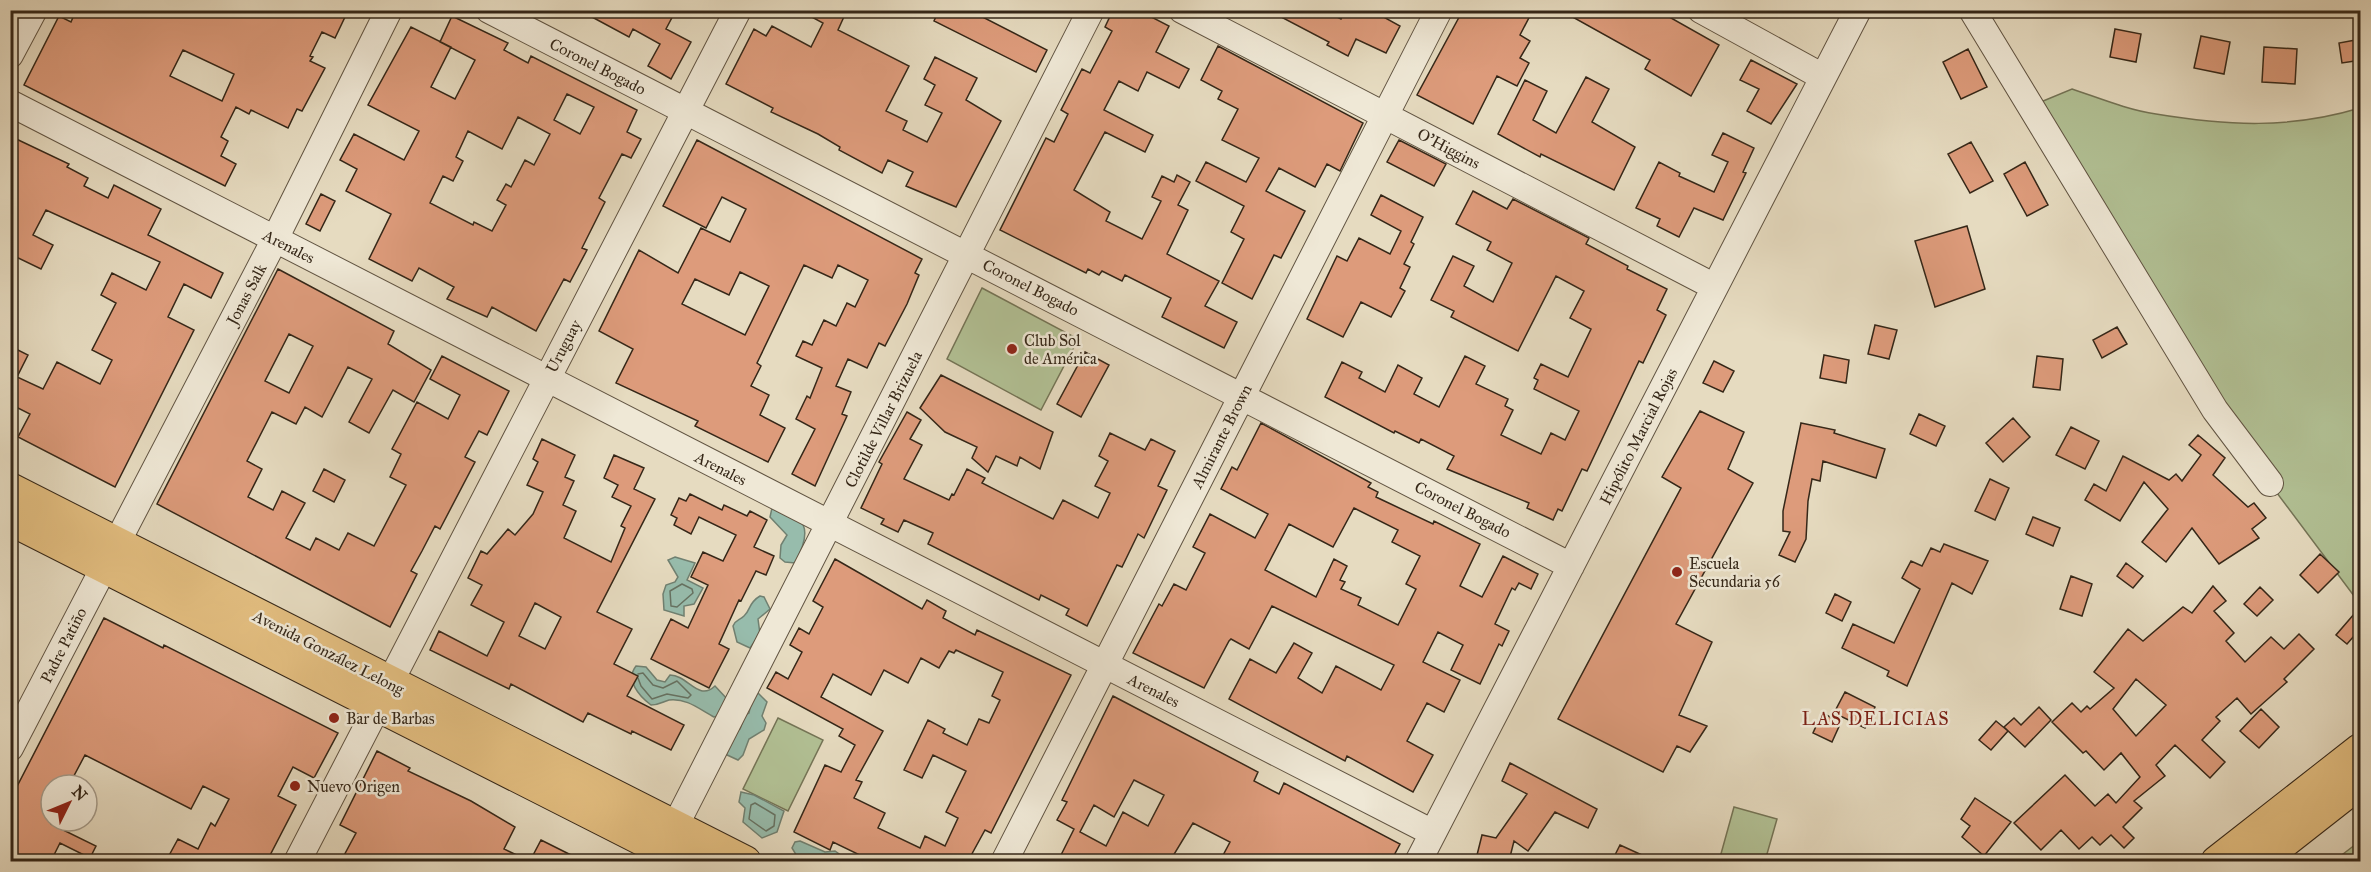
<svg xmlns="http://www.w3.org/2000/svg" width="2371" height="872" viewBox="0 0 2371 872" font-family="'IM FELL Great Primer',serif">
	<rect width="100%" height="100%" fill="#e6dbc0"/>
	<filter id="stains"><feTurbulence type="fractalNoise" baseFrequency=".00333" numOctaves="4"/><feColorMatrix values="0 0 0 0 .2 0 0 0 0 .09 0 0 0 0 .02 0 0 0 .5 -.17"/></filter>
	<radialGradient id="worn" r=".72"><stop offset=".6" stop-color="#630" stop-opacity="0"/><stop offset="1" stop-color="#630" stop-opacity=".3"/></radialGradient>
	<!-- green -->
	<path fill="#b2c195" stroke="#747456" stroke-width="1.5" d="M2072,89C2099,98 2128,110 2156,114C2228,126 2290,129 2360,108V604L2215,410L2031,106Z
		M982,288L1078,339L1041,410L947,359Z
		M778,718L823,740L788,811L743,789Z
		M1734,807L1777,819L1765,861H1719Z
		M2360,840V861H2334L2360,841Z"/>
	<!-- water -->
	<path fill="#97bcac" stroke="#708071" stroke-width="1.5" d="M772,508C780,511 793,513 799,519C811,530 801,552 795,563L785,562L780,558L781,545L787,535L770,517Z
		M675,557L695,563L687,580L703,588L694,604L684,606V616L664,610L663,594L666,585L675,582L678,577L668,560Z
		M760,596L764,597L770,609L758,619L760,634L750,648L737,642L733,626C736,619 739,621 744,616C751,610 748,603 760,596Z
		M636,666L646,667L657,680L665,682L670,675C688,675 698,702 715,686L728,700L722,715L714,717C699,709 687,698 669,700C662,702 659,705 651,705C639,696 625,680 636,666Z
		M754,689L767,702L762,716L766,723L764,730L749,739L743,755L738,760L725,754L731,735L740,729L745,715L749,713Z
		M741,792L754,795L784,811L777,832L762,838L743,822L745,808L739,802Z
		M800,841L825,852L835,851L849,861H813L798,858L792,848L795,842Z"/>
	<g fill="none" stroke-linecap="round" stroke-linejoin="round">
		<!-- shore -->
		<path stroke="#667262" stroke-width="1.5" d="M682,584L692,589L693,593L677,607L671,606L670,591Z
			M638,674L643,673L653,685L663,688L677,681L691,695L688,698L667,694L652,699L641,686L638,678
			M755,803L775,815L774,826L766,831L749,819L751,805Z"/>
	</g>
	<!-- building -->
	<path fill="#dd9b7b" stroke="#352718" stroke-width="1.5" fill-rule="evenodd" d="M76,10H333L345,17L335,38L322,32L310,56L313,57L310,61L325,68L302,111L297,109L288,128L251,110L249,114L236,107L221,137L228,141L221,156L236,164L225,186L24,85L59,16L71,22ZM183,50L234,74L222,101L170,76Z
		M579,10H676L666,29L691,42L671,79L648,66L660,44L633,29L629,37Z
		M799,10H847L838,30L909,66L886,111L907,121L903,130L927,142L942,113L925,105L935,85L924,79L935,57L977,78L966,100L1001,121L956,207L906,186L913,172L888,160L882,173L839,150L840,147L818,134L771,112L773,108L726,84L754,29L766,36L772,26L811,47L823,23Z
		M939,10H969L1047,50L1036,72L934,21Z
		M1113,10H1138L1169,26L1156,52L1189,69L1179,88L1147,72L1138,91L1119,81L1104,110L1153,135L1145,152L1105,132L1074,190L1110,212L1106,221L1142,239L1161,201L1152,197L1162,176L1174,182L1177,175L1190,182L1178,205L1188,210L1167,254L1219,281L1205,306L1237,322L1224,348L1162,317L1171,298L1125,275L1122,281L1102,271L1099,275L1088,269L1086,273L1000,230L1046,138L1054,142L1068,114L1061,110L1082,69L1090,73L1112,31L1105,27Z
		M1268,10H1323L1341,19L1345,10H1371L1400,26L1386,53L1356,39L1348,56L1327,45L1329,42Z
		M1463,10H1533L1520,35L1530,41L1520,58L1529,63L1517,86L1497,76L1473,124L1417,95Z
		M1560,10H1657L1719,45L1691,96L1645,69L1650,60Z
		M452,16L508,43L504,50L528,63L531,56L637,110L627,132L641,139L631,158L622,154L599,198L605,202L582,248L587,250L570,282L564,279L536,331L492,307L487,317L447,299L454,287L419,268L412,281L369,259L391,214L346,191L357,169L340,160L354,134L404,160L419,131L368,105L411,27L451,47L431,87L455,99L475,60L440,42ZM567,94L594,107L580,134L554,120ZM518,117L550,134L534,165L525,160L511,187L506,184L497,200L506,205L492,231L474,222L473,225L430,203L443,176L453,181L463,161L456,157L468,131L502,149Z
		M2115,29L2141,34L2136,62L2110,57Z
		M2201,36L2230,42L2224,74L2194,68Z
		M2361,39V60L2342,63L2339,43Z
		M1218,46L1363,123L1340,171L1327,164L1315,187L1279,168L1266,191L1305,211L1281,258L1274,255L1252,299L1222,283L1244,239L1231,232L1244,206L1196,181L1206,162L1246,182L1259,158L1222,140L1238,109L1218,99L1222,91L1201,80Z
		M2264,47L2297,49L2295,84L2262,82Z
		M1968,49L1987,87L1961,99L1943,62Z
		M1751,60L1797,84L1771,124L1747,111L1759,89L1740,80Z
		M1586,77L1609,89L1592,122L1635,147L1614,190L1541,154L1540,157L1498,134L1525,80L1547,91L1533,120L1556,133Z
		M1723,133L1754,148L1743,172L1746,173L1723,220L1694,208L1679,237L1657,226L1660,219L1636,208L1659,162L1680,173L1679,176L1714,192L1728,162L1712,155Z
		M10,136L69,164L67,167L88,178L84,186L108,198L114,185L161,209L148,235L223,273L211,298L184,284L168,317L194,330L115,487L18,437L30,414L10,404V346L28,355L17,377L43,389L57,362L100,384L112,360L92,350L116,303L101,295L112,273L146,290L160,262L46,210L33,235L53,245L41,269L10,254Z
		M697,140L922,259L915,273L919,275L907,304L885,346L879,343L867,368L848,359L836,386L851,392L842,414L847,416L815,486L792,474L815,429L796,419L807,396L810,398L822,368L796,356L803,341L812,345L824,320L836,326L847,303L855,307L868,280L838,265L832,278L804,265L757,363L761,366L751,386L769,395L760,415L785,428L768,462L695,426L698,421L616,383L633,349L599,331L639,250L678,273L701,228L730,242L746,209L722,197L706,228L663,206ZM740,272L769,286L745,335L682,304L695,279L729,295Z
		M1399,140L1446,164L1434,186L1387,162Z
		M1971,142L1993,181L1970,193L1948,154Z
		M2025,162L2048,205L2027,216L2004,174Z
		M1473,191L1507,209L1513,199L1589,238L1586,244L1628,266L1627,269L1667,289L1657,310L1666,315L1643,363L1639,361L1587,471L1582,469L1562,511L1558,509L1553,520L1527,508L1529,503L1447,469L1454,456L1421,439L1419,443L1395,431L1394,433L1325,397L1342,362L1362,372L1359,378L1385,392L1398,365L1422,378L1414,394L1439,407L1465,356L1485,366L1476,384L1508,399L1505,406L1513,410L1501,435L1541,454L1551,433L1565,440L1579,411L1534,389L1538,380L1534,378L1541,364L1568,377L1591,329L1570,318L1584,291L1556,276L1518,351L1451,317L1454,311L1431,300L1453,256L1474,266L1464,286L1493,302L1512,263L1487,250L1491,242L1456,224Z
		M321,194L335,201L320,231L306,224Z
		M1381,195L1423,217L1411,242L1414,244L1404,264L1410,267L1400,288L1405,291L1391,317L1361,302L1343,337L1307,319L1337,256L1347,261L1359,238L1390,254L1401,231L1371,215Z
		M1967,226L1985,289L1935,307L1915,241Z
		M278,269L394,331L388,344L431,370L414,402L393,390L369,433L349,422L372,379L348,367L322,417L305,407L296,424L272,412L247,461L262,469L248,497L273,510L282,491L305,503L286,538L310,550L316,538L339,550L348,533L374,546L406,485L390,477L401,454L392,449L417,402L448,419L460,395L430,379L442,356L509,391L487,435L479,431L465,457L475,462L440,529L435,526L422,551L411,571L417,574L390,627L157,504ZM289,334L313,346L289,393L265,381Z
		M1875,325L1897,330L1889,359L1868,354Z
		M2117,327L2127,344L2102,358L2093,340Z
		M1085,352L1109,365L1081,417L1057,404Z
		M1824,355L1849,360L1846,383L1820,378Z
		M2037,356L2063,359L2060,390L2033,387Z
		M1714,361L1734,371L1723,392L1703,383Z
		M941,375L1053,432L1040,469L1020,457L1017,466L996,456L988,472L972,458L977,447L945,432L920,408Z
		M1700,411L1744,432L1728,469L1753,483L1676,624L1712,642L1679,715L1707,726L1690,752L1677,746L1663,772L1558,719L1681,488L1662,477Z
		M907,412L921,420L910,439L922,445L904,479L949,500L952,494L954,495L967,469L985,478L982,483L1053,519L1063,500L1098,518L1110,493L1095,486L1108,461L1099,456L1110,433L1145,450L1151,439L1175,451L1158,486L1167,490L1144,538L1138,534L1122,567L1117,565L1087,626L1066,615L1069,609L1041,595L1039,600L928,544L933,533L904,520L898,532L881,524L884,519L861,508L882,464L879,462Z
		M1919,414L1945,426L1936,446L1910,434Z
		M2013,418L2030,437L2003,462L1986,443Z
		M1261,423L1371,483L1368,487L1378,492L1376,497L1433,524L1434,521L1480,544L1460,586L1482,597L1503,556L1538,574L1531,589L1519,583L1515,590L1512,588L1495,624L1509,631L1502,646L1499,644L1480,684L1451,670L1463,645L1438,632L1423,662L1460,680L1444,712L1427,703L1407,741L1433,755L1413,792L1347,756L1345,761L1229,699L1250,659L1276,673L1294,643L1312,653L1298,678L1322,693L1336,666L1381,690L1394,665L1272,606L1249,649L1231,639L1229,641L1204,688L1133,653L1159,604L1162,606L1174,584L1186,590L1205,553L1193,547L1210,514L1255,538L1268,514L1221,489L1232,467L1237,470ZM1354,508L1398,530L1392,542L1420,556L1406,584L1416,589L1398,625L1358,605L1361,598L1341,589L1345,582L1340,580L1347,566L1334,559L1316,597L1265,570L1289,524L1333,547Z
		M1801,423L1835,430L1834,433L1885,449L1876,478L1823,461L1820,481L1812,479L1808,501L1806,539L1795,562L1779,555L1790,532L1783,531V511Z
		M2071,427L2099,441L2085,469L2056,455Z
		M2198,435L2225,458L2213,475L2248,507L2254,503L2266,518L2252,529L2259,538L2219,564L2192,528L2166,562L2142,542L2168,509L2144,482L2120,521L2085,500L2094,484L2106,491L2123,456L2169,480L2176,474L2182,481L2201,455L2189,445Z
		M542,439L575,455L565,477L574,481L563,505L576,511L564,538L611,562L625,528L621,526L631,506L612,497L618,485L604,478L614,455L644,468L634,489L655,499L597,612L632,629L614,664L638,676L627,696L684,725L671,750L632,731L631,734L588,713L583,722L511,684L509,689L430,650L439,631L487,656L504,622L471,605L482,585L468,578L481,551L487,554L508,529L515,535L533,514L543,492L527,485L538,462L533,459ZM535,603L561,617L545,649L519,636Z
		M324,469L345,480L334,502L313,491Z
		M1990,479L2009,488L1995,520L1975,511Z
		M690,494L722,510L724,505L747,516L750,511L767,520L754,547L774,556L766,575L756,571L741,601L739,600L719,644L729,649L709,688L651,659L671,619L688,628L708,585L691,577L703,552L723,561L736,535L699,517L691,534L674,525L677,518L671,515L679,498L686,501Z
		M2033,517L2060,528L2053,546L2026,534Z
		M1944,544L1988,561L1972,594L1952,583L1907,686L1887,676L1889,671L1842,648L1853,624L1894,643L1920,589L1902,578L1911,561L1922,566L1931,548L1940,552Z
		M2320,554L2339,572L2318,593L2300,575Z
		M835,559L922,609L927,600L946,611L943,618L975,635L977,630L1071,675L991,833L985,830L968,861H862L864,857L833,842L830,850L794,832L825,765L841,772L855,745L839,736L843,729L767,688L776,672L788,679L802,652L790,645L799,628L809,634L823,607L813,601ZM956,650L1003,672L992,696L1000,700L989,723L979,719L967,745L943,733L945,729L928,720L904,770L922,778L933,755L966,771L946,812L958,818L945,846L925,836L920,848L878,828L885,813L854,798L862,782L856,780L883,731L821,697L833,674L871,695L884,670L908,683L921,658L939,668L949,651L954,653Z
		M2126,563L2143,576L2133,588L2117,576Z
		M2071,576L2092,584L2082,616L2060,609Z
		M2213,586L2226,601L2214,611L2234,633L2226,641L2245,662L2271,637L2284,649L2299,634L2314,649L2284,679L2287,682L2251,714L2237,698L2216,717L2220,721L2202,740L2225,762L2210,778L2175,745L2156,765L2165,776L2134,801L2142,808L2123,827L2134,838L2124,848L2111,835L2100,845L2092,837L2079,849L2061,830L2041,850L2014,823L2065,775L2095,806L2108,794L2116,803L2140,777L2121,753L2104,770L2086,751L2083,753L2052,722L2072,703L2081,712L2087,706L2090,709L2114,688L2094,672L2128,629L2143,641L2183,607L2192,613ZM2136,679L2166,705L2136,736L2113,709Z
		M2260,587L2273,600L2257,616L2244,604Z
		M1835,594L1851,602L1842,621L1826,613Z
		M2361,606V628L2347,644L2336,635Z
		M104,618L163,648L164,645L338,733L314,778L293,767L278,796L296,805L267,861H166L178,839L198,849L211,823L215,826L229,799L203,786L191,809L85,755L69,785H51V824L96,846L90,858L60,843L51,861H18L10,857V800Z
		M1845,692L1875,707L1865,728L1834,713Z
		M1113,696L1258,772L1254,781L1279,794L1284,783L1400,844L1391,861H1220L1230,842L1193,823L1170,861H1058L1074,829L1057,820L1067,802L1062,800ZM1134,780L1164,795L1148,826L1123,812L1106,846L1080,832L1094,805L1114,817Z
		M2039,707L2051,720L2025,747L2004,727L2014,718L2021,725Z
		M2261,709L2279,727L2259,748L2240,731Z
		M1822,713L1841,722L1832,742L1813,733Z
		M1996,721L2008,731L1991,750L1979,740Z
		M377,751L410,768L408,771L471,801L515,827L504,849L529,861H341L356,833L340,825Z
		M1510,763L1597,809L1588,828L1555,812L1528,851L1514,841L1509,861L1476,859L1482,835L1496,838L1527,794L1502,781Z
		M1975,798L2011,822L1984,856L1962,837L1970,826L1961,819Z
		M541,840L583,861H530Z
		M1620,845L1655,861H1612Z"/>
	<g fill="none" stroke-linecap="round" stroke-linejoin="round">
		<defs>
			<path id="minor" d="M489,10L1571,566
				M1182,10L1715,287
				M1701,10L1823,77
				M1972,10L2215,410L2270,483
				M10,55L34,10
				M10,103L1433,833
				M10,748L275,239L389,10
				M666,844L1091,10
				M297,862L738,10
				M1004,862L1439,10
				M1418,862L1858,10"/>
			<path id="major" d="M10,489L745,862
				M10,519L687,862
				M2217,862L2360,750
				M2258,862L2360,782"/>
		</defs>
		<!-- minor casing -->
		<use href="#minor" stroke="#615442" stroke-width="28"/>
		<!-- major casing -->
		<use href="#major" stroke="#352718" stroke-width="34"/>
		<!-- minor -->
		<use href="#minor" stroke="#efe8d6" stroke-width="26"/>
		<!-- major -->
		<use href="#major" stroke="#e3be80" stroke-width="32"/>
	</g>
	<!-- markers -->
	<g fill="#8f2418" stroke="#efe8d6" stroke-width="2">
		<circle cx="1012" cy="349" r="6"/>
		<circle cx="1677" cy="572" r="6"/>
		<circle cx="334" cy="718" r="6"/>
		<circle cx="295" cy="786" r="6"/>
	</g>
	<g text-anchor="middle" stroke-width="5" stroke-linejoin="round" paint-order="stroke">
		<!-- street labels -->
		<g font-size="16" fill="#352718" stroke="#efe8d6">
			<text transform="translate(598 66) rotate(27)" y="6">Coronel Bogado</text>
			<text transform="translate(1449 148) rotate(28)" y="6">O'Higgins</text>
			<text transform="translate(289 246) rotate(27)" y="6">Arenales</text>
			<text transform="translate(1031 287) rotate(27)" y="6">Coronel Bogado</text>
			<text transform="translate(246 294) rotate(-62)" y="6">Jonas Salk</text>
			<text transform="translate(563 346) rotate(-62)" y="6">Uruguay</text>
			<text transform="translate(883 419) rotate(-63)" y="6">Clotilde Villar Brizuela</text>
			<text transform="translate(1221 436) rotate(-63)" y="6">Almirante Brown</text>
			<text transform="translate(1638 436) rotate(-63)" y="6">Hipólito Marcial Rojas</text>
			<text transform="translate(721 468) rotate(27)" y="6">Arenales</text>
			<text transform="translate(1463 509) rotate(27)" y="6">Coronel Bogado</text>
			<text transform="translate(63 645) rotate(-63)" y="6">Padre Patiño</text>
			<text transform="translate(329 652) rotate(27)" y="6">Avenida González Lelong</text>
			<text transform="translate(1154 690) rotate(27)" y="6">Arenales</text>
		</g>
		<!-- poi labels -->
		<g font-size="16" fill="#352718" stroke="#efe8d6" text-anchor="start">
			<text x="1024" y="346">Club Sol<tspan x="1024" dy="18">de América</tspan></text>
			<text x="1689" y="569">Escuela<tspan x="1689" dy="18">Secundaria 56</tspan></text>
			<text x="346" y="724">Bar de Barbas</text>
			<text x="307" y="792">Nuevo Origen</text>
		</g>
		<!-- neighbourhood labels -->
		<g font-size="18" letter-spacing="1.5" fill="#7a1f14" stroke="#efe8d6">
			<text x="1876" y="725">LAS DELICIAS</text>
		</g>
	</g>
	<!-- margin -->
	<rect width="2371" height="872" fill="none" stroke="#e6dbc0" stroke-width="36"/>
	<rect x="12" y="12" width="2347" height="848" fill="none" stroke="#352718" stroke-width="3"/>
	<rect x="18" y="18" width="2335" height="836" fill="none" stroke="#352718" stroke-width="1.5"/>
	<!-- north arrow -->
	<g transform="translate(69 803) rotate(47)"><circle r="28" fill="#efe8d6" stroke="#a59b8a" stroke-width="1.5"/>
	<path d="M0-4.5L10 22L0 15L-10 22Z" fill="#8f2418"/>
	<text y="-9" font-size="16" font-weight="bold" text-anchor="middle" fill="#352718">N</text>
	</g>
	<rect width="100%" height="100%" filter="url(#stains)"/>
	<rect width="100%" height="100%" fill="url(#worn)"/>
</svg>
